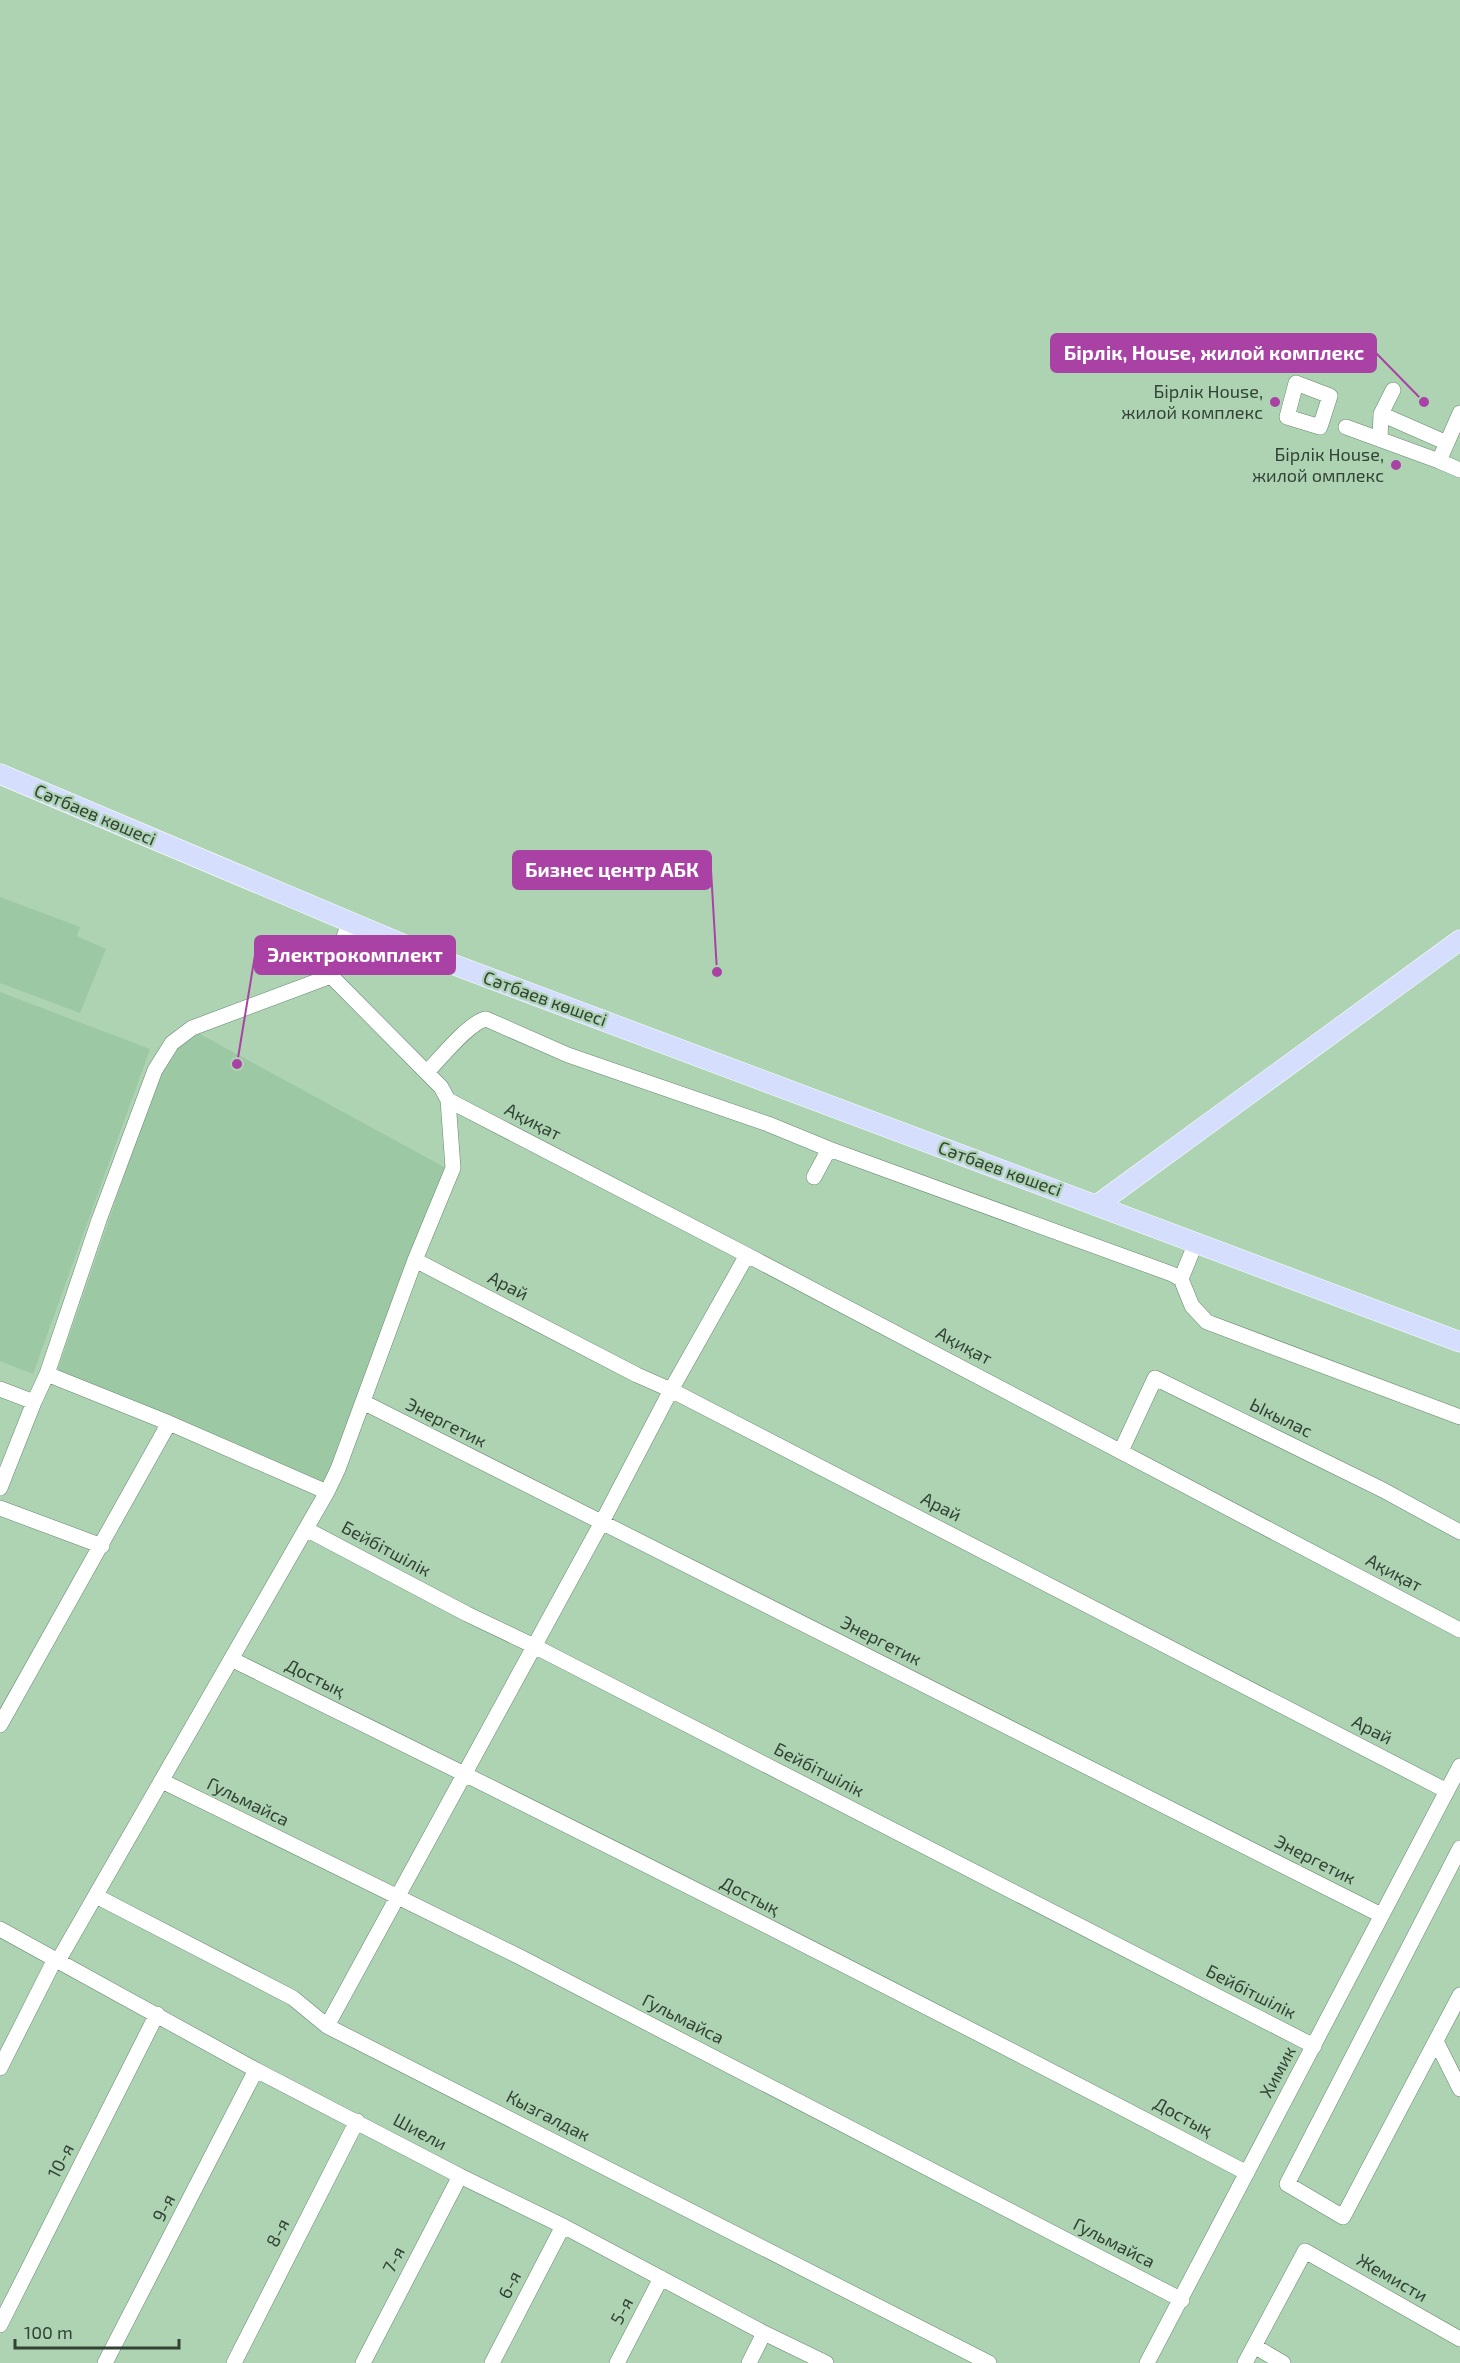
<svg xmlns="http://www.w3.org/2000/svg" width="1460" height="2363" viewBox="0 0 1460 2363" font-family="'Exo 2',sans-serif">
	<rect width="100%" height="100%" fill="#add3b3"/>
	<!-- built -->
	<path fill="#9dc8a4" d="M0,897L80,927L77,936L106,949L80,1013L0,983Z
		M0,992L150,1049L33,1374L0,1361Z
		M198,1033L446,1168L323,1489L56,1375L160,1071L177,1047Z"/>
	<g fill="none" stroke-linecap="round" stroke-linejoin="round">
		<defs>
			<path id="minor" d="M1296,383L1330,396L1320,427L1287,417Z
				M1460,413L1439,461L1460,470
				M1381,414L1447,443
				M1346,427L1439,461
				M1380,439L1381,414L1393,390
				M331,976L349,922
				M427,1072C440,1059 469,1022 486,1019L568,1055L768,1124L829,1149L1172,1274L1181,1279L1192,1306L1207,1322L1460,1417
				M448,1100L747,1255L1460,1630
				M814,1177L829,1149
				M415,1260L637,1375L671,1390L1447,1791
				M1181,1279L1196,1242
				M47,1374L169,1423L327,1492
				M0,1389L34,1402
				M363,1402L1381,1915
				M1121,1451L1155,1378L1383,1490L1460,1532
				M0,1488L34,1402L47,1374L99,1220L155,1070L172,1043L192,1028L331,976
				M0,1508L102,1546
				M306,1529L467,1614L534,1646L1314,2046
				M231,1659C572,1826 911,1997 1247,2173
				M0,1725L169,1423
				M162,1781L518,1956L1182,2300
				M1460,1848L1287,2184L1343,2217L1460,1995
				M96,1896L293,1998L327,2026L989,2363
				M0,1929L256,2070L460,2176L563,2226L764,2333L826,2363
				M58,1961L327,1492L338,1469L415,1260L453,1168L448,1100L441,1087L331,976
				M327,2026L602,1522L671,1390L747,1255
				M1436,2041L1460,2089
				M0,2068L55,1959
				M0,2325L157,2014
				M1254,2346L1283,2363
				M105,2363L256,2070
				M234,2363L357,2121
				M363,2363L460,2176
				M492,2363L563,2226
				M617,2363L661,2278
				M749,2363L764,2333
				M1147,2363L1460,1766
				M1245,2363L1305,2251L1460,2339"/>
			<path id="major" d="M0,774L428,955L1460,1342
				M1097,1205L1460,940"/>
		</defs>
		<!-- minor casing -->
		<use href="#minor" stroke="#65896c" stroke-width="16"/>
		<!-- major casing -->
		<use href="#major" stroke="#fff" stroke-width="21"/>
		<!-- minor -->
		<use href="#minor" stroke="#fff" stroke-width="15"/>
		<!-- major -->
		<use href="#major" stroke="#d5dffd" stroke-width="20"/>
	</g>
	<!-- markers -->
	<g fill="#a942a4" stroke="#add3b3" stroke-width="2">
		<circle cx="1275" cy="402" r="6"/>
		<circle cx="1396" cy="465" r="6"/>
	</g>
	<g text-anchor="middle" stroke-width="4.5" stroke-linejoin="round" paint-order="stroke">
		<!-- poi labels -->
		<g font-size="18" fill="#324235" stroke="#add3b3" text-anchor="end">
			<text x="1263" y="398">Бірлік House,<tspan x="1263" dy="21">жилой комплекс</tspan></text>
			<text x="1384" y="461">Бірлік House,<tspan x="1384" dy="21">жилой омплекс</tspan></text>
		</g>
		<!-- street labels -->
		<g font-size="18" fill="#324235" stroke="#add3b3">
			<text transform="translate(95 815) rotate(23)" y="6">Сәтбаев көшесі</text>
			<text transform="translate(545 999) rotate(20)" y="6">Сәтбаев көшесі</text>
			<text transform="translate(533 1122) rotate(27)" y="6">Ақиқат</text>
			<text transform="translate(1000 1169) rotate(20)" y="6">Сәтбаев көшесі</text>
			<text transform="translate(508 1286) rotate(27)" y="6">Арай</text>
			<text transform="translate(964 1346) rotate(28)" y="6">Ақиқат</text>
			<text transform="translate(1281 1418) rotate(26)" y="6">Ыкылас</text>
			<text transform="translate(446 1423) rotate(27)" y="6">Энергетик</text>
			<text transform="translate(941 1507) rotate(27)" y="6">Арай</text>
			<text transform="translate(386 1549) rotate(28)" y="6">Бейбітшілік</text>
			<text transform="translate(1394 1573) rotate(28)" y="6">Ақиқат</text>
			<text transform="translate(881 1641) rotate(27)" y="6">Энергетик</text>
			<text transform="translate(315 1678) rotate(26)" y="6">Достық</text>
			<text transform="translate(1372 1730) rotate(27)" y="6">Арай</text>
			<text transform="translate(819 1770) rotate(27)" y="6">Бейбітшілік</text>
			<text transform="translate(248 1802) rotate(26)" y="6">Гульмайса</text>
			<text transform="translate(1315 1860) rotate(27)" y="6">Энергетик</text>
			<text transform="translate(750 1896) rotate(27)" y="6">Достық</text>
			<text transform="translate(1251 1992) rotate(27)" y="6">Бейбітшілік</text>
			<text transform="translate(683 2019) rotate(27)" y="6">Гульмайса</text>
			<text transform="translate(1278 2072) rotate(-62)" y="6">Химик</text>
			<text transform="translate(548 2116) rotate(27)" y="6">Кызгалдак</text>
			<text transform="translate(1183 2117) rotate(28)" y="6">Достық</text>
			<text transform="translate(420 2132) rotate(28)" y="6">Шиели</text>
			<text transform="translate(61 2161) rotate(-63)" y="6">10-я</text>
			<text transform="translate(164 2208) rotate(-63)" y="6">9-я</text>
			<text transform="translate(278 2233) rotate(-63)" y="6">8-я</text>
			<text transform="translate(1114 2243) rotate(27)" y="6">Гульмайса</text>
			<text transform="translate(394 2260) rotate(-63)" y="6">7-я</text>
			<text transform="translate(1392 2278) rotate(30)" y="6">Жемисти</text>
			<text transform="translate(510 2285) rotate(-63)" y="6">6-я</text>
			<text transform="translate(622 2311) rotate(-63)" y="6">5-я</text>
		</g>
	</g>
	<!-- callouts -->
	<path fill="none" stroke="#a942a4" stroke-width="2" d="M1424 402L1376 353M717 972L711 870M237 1064L255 955"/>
	<g fill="#a942a4" stroke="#add3b3" stroke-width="2">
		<circle cx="1424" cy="402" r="6"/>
		<circle cx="717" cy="972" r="6"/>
		<circle cx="237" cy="1064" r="6"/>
	</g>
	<g fill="#a942a4" stroke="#a942a4" stroke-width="2">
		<rect x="1051" y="334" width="325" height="38" rx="6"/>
		<rect x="513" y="851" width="198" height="38" rx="6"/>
		<rect x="255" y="936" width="200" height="38" rx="6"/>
	</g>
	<g font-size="20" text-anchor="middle" font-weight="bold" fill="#fff">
		<text x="1214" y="360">Бірлік, House, жилой комплекс</text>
		<text x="612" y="877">Бизнес центр АБК</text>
		<text x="355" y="962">Электрокомплект</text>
	</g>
	<!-- scale -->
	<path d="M15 2339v9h164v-9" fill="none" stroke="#324235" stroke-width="3"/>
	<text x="24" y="2339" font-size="18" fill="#324235" stroke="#add3b3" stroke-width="4.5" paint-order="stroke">100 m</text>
</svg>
